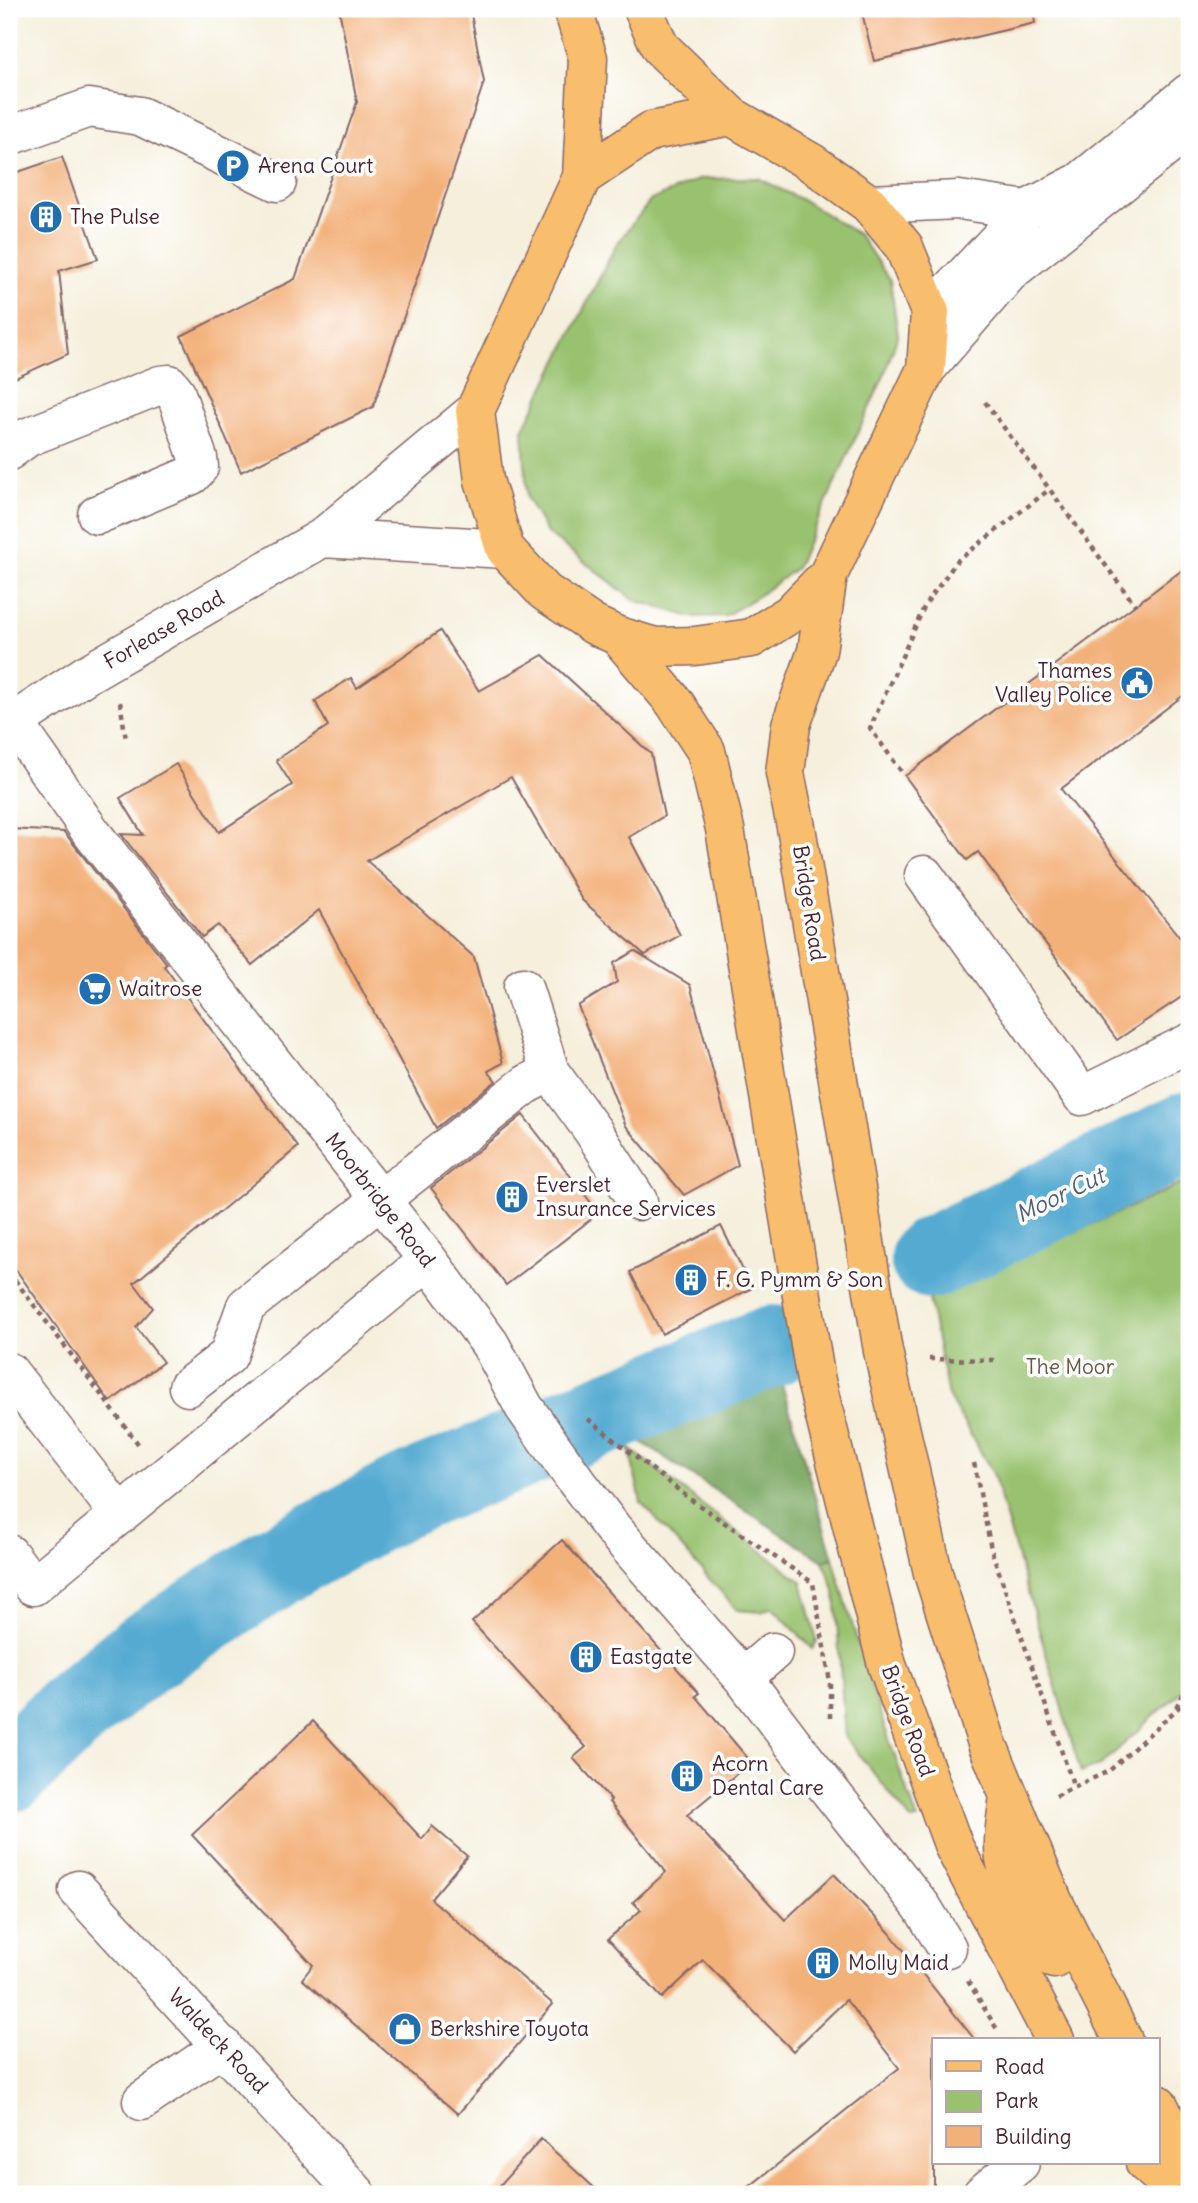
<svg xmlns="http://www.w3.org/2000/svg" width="1198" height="2203" viewBox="0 0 1198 2203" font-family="Delius,sans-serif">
	<rect width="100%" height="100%" fill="#fff"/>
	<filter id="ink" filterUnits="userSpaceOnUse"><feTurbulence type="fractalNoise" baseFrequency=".0143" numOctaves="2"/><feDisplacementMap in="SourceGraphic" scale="14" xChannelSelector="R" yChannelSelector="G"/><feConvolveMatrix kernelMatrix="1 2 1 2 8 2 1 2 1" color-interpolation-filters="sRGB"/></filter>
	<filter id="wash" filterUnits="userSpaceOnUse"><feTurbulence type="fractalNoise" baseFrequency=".00686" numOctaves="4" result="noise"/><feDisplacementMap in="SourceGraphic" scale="28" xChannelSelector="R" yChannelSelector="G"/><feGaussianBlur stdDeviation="1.57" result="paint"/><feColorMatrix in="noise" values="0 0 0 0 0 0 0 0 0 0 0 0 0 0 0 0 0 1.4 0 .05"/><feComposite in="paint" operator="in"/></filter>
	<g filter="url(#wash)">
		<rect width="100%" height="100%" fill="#f5efdc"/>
		<!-- green -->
		<path fill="#99c26f" stroke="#72704d" stroke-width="2" d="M758,178L808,203L859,235L890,280L898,335L883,378L796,568L761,594L725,616L691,617L634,600L547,533L527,498L523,430L616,245L651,200L700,179Z
			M1189,1180V1684L1102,1764L1081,1773L993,1473L948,1396L929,1299Z
			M629,1448L802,1582L817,1641L813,1649L772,1607L761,1612L737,1610L641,1502Z
			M833,1558C858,1647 885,1734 918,1820H911L845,1737L835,1591L823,1561Z"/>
		<!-- forest -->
		<path fill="#7aa862" stroke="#626446" stroke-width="2" d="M770,1343L833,1558L823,1561L629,1434L613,1413Z"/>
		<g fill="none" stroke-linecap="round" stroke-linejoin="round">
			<!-- river -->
			<path stroke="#55aad1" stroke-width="82" d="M931,1258L1189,1132
				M9,1772L76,1708L142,1655L289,1558L403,1496L772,1346"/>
		</g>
		<g id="blocks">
			<!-- building -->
			<path fill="#f3b17a" d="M339,9H470L484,82L373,407L241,472L181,336L295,279L357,102Z
				M861,9H1033L1035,23L874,61Z
				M62,157L98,259L59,271L68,354L9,381V175Z
				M1189,565V691L1061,789L1189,949V992L1117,1040L978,852L967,860L905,776Z
				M440,631L479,691L543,655L651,754L664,816L629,837L680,935L645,955L582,900L511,777L367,861L474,957L503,1063L488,1071L496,1081L436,1128L319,910L252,965L218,925L202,937L121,834L143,835L120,798L176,764L219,832L292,785L276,760L328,726L315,701L351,678L357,688Z
				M9,829L64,832L167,964L164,966L298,1147L134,1283L153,1308L136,1327L163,1362L110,1402L9,1260Z
				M635,951L690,985L738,1165L684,1195L626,1126L578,1006L617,982L614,963Z
				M523,1115L599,1213L506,1285L431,1188Z
				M721,1226L752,1288L662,1334L630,1272Z
				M562,1540L699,1693L695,1696L751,1762L687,1815L785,1920L834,1874L889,1932L975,2040H934V2194H740L899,2068L846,2000L793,2051L703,1960L662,1998L608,1939L641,1910L633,1902L666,1872L609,1802L611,1800L573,1758L586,1747L472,1622Z
				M313,1721L422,1839L432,1826L467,1856L431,1899L553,2004L458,2114L302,1979L313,1965L192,1835Z
				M541,2139L601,2194H492Z"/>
		</g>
	</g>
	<g filter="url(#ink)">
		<use href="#blocks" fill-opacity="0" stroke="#866869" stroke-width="2"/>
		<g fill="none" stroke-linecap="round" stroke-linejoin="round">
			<defs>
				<path id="minor" d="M9,136L89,108L140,116L277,182
					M869,204L959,200L1026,210
					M930,312L1026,210L1080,182L1189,93
					M926,369L1010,272L1189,129
					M9,451L28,437L160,385L169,384L175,391L198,458L199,467L192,475L97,515
					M322,538L505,549
					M9,715L91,832L428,1260L490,1344L524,1407L574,1478L613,1529L743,1678L814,1771L922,1907L947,1948
					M9,725L87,674L322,538L475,411
					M924,875L1082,1096L1189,1043
					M523,987L550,1072L593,1131L638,1201
					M9,1372L120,1515
					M188,1387L228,1356L246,1306L527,1084L550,1072
					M9,1554L33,1586L428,1260
					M743,1678L773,1652
					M78,1890L357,2194
					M142,2101L223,2046
					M982,2194L1020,2163"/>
				<path id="major" d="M573,9L588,58L582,177
					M643,9L660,47L731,116L812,163L869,204L904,247L930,312L926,369L828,575L790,614L752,638L695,646L655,647L618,636L594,625L545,592L505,549L484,480L475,411L582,177L651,131L731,116
					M828,575L817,651L791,725L785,773L796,827L883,1351L933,1573L987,1743L1053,1901L1123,2040
					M618,636L674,702L706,751L725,829L816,1381L887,1665L954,1847L1055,2040
					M1008,1803C1006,1821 1002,1841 1005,1859C1010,1891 1038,1930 1054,1959
					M1158,2104L1189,2166
					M1145,2163L1180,2194"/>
			</defs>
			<!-- minor casing -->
			<use href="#minor" stroke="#866869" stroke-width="41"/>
			<!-- major casing -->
			<use href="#major" stroke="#866869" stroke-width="41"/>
			<!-- path -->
			<path stroke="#866869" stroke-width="4.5" stroke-dasharray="5 5" stroke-linecap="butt" d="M985,402L1135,605
				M120,702L126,739
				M901,771L870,728L925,605L957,561L1050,489
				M9,1272L139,1445
				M929,1359L995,1360
				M588,1419L690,1499L813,1583L830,1682V1722
				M974,1463L991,1549L1074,1787L1109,1771L1189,1698
				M1176,1707L1189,1684
				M1056,1796L1074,1787
				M968,1981L998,2031"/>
			<!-- minor -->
			<use href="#minor" stroke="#fff" stroke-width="38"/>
			<!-- major -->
			<use href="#major" stroke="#f9be6d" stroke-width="38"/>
		</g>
	</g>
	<!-- icons -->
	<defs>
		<symbol id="parking-disc" viewBox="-11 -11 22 22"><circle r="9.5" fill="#1f6fb2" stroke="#fff"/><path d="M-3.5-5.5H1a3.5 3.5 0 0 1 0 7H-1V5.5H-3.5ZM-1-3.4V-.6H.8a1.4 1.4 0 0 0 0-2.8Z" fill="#fff"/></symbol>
		<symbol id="building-disc" viewBox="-11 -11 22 22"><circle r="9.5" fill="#1f6fb2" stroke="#fff"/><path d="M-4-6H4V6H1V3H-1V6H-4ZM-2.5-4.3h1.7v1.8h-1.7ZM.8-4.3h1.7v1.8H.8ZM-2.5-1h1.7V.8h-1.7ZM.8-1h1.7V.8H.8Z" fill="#fff"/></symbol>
		<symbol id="civic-disc" viewBox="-11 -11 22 22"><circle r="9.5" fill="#1f6fb2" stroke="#fff"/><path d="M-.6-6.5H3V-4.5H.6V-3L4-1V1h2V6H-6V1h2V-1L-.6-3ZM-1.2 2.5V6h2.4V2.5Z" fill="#fff"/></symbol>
		<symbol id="supermarket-disc" viewBox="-11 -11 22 22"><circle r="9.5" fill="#1f6fb2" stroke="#fff"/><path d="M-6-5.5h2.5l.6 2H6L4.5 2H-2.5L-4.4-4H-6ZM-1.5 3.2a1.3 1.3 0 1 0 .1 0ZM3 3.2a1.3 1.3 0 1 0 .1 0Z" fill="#fff"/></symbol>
		<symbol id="shop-disc" viewBox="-11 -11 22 22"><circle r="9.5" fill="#1f6fb2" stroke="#fff"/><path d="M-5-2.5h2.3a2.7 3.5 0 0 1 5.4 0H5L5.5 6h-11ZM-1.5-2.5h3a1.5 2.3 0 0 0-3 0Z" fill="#fff"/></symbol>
	</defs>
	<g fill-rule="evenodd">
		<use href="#parking-disc" x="214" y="147" width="38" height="38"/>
		<use href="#building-disc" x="27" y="198" width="38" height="38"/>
		<use href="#civic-disc" x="1118" y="664" width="38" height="38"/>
		<use href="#supermarket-disc" x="76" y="970" width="38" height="38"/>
		<use href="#building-disc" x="493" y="1178" width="38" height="38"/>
		<use href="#building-disc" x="672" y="1261" width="38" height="38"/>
		<use href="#building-disc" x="567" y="1638" width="38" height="38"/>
		<use href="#building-disc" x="668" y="1757" width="38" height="38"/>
		<use href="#building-disc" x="804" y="1944" width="38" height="38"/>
		<use href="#shop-disc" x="386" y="2010" width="38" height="38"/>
	</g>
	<g text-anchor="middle" stroke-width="7" stroke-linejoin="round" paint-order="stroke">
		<!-- poi labels -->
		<g font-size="21" fill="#4a1f2b" stroke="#fff" text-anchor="start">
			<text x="258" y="173">Arena Court</text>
			<text x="70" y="224">The Pulse</text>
			<text x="1112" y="678" text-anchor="end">Thames<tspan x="1112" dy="24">Valley Police</tspan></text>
			<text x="119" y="996">Waitrose</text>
			<text x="536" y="1192">Everslet<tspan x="536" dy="24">Insurance Services</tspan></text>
			<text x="716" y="1287">F. G. Pymm &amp; Son</text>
			<text x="610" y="1664">Eastgate</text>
			<text x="712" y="1771">Acorn<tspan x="712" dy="24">Dental Care</tspan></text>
			<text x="848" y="1970">Molly Maid</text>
			<text x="430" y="2036">Berkshire Toyota</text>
		</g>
		<!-- street labels -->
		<g font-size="21" fill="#4a1f2b" stroke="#fff">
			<text transform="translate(164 630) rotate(-30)" y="7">Forlease Road</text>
			<text transform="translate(809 903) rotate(81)" y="7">Bridge Road</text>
			<text transform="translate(380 1200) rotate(52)" y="7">Moorbridge Road</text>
			<text transform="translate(908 1721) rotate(70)" y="7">Bridge Road</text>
			<text transform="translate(218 2041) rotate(47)" y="7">Waldeck Road</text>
		</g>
		<!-- park labels -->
		<g font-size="21" fill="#665843" stroke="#fff">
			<text x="1070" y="1374">The Moor</text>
		</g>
		<!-- water labels -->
		<g font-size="23" font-style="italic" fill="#4f5e76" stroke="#fff">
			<text transform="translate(1060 1195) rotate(-26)" y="8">Moor Cut</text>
		</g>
	</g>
	<!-- margin -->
	<rect width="1198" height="2203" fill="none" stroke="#fff" stroke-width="35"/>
	<!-- legend -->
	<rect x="932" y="2038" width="228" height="126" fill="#ffffff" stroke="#b7a5aa" stroke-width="2"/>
	<rect x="946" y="2061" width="35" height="10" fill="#f9be6d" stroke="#b7a5aa" stroke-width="2"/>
	<text x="995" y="2074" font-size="21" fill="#4a1f2b">Road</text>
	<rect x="946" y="2091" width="35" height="21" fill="#99c26f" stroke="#b7a5aa" stroke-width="2"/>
	<text x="995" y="2108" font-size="21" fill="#4a1f2b">Park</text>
	<rect x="946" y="2126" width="35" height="21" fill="#f3b17a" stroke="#b7a5aa" stroke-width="2"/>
	<text x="995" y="2144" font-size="21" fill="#4a1f2b">Building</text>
</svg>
